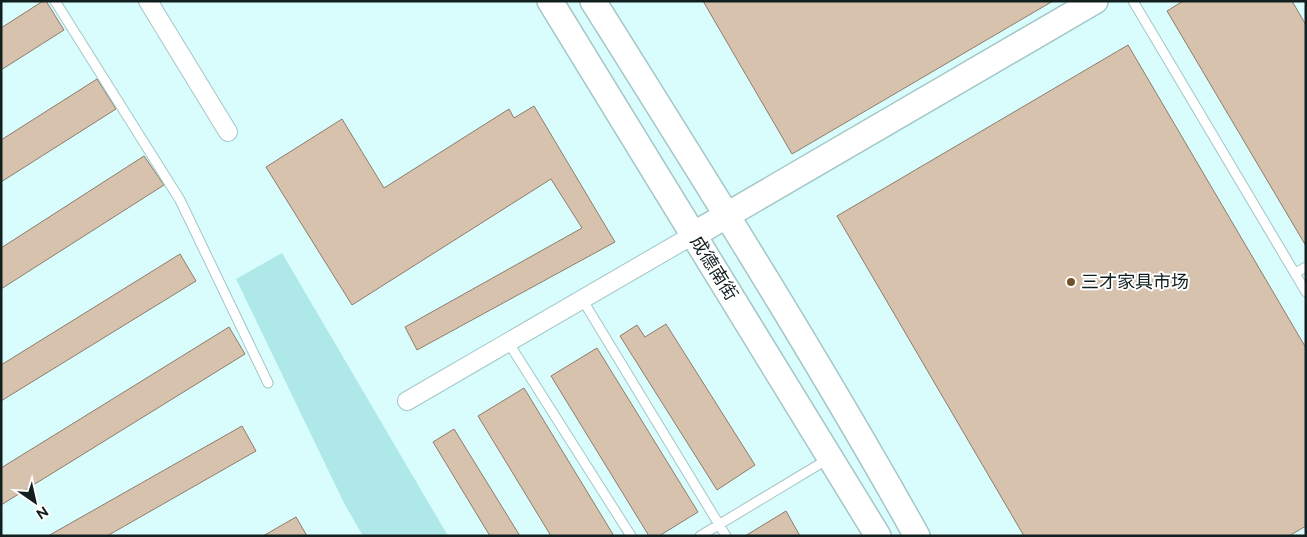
<svg xmlns="http://www.w3.org/2000/svg" width="1307" height="537" viewBox="0 0 1307 537" font-family="Raleway,'Noto Sans SC',sans-serif">
	<rect width="100%" height="100%" fill="#d9fcfc"/>
	<!-- green -->
	<path fill="#afe8e8" d="M282,253L448,536H363L344,503L236,279Z"/>
	<!-- building -->
	<path fill="#d7c2ae" stroke="#8f7c6a" d="M43,1H46L64,30L1,70V28Z
		M703,1H1053L792,154Z
		M1183,1H1292L1306,25V246L1167,11Z
		M1128,45L1306,348V526L1289,536H1024L837,216Z
		M97,79L116,109L1,182V140Z
		M534,106L615,242L417,350L405,327L582,228L551,179L352,305L266,167L342,119L384,188L509,109L514,118Z
		M144,156L164,185L1,289V248Z
		M180,254L196,281L1,401V365Z
		M666,324L755,465L717,490L620,336L637,325L645,337Z
		M229,327L245,354L1,505V468Z
		M597,348L698,512L659,536H649L551,376Z
		M524,388L614,536H551L478,416Z
		M242,426L256,451L107,536H48Z
		M454,429L520,536H490L433,442Z
		M786,511L800,536H745Z
		M296,517L307,536H263Z"/>
	<g fill="none" stroke-linecap="round" stroke-linejoin="round">
		<defs>
			<path id="lane" d="M55,1L180,200L268,383
				M1133,1L1306,292
				M1295,273L1306,267
				M582,299L726,536
				M508,342L631,536
				M700,536L828,459"/>
			<path id="street" d="M148,1L228,132
				M407,401L693,235"/>
			<path id="secondary" d="M550,1L878,536
				M593,1C704,178 815,354 917,536
				M693,235L1095,1"/>
		</defs>
		<!-- lane casing -->
		<use href="#lane" stroke="#a4c6c6" stroke-width="11"/>
		<!-- street casing -->
		<use href="#street" stroke="#a4c6c6" stroke-width="20"/>
		<!-- secondary casing -->
		<use href="#secondary" stroke="#a4c6c6" stroke-width="28"/>
		<!-- lane -->
		<use href="#lane" stroke="#fff" stroke-width="9"/>
		<!-- street -->
		<use href="#street" stroke="#fff" stroke-width="18"/>
		<!-- secondary -->
		<use href="#secondary" stroke="#fff" stroke-width="25"/>
	</g>
	<!-- markers -->
	<circle fill="#75512b" stroke="#fff" stroke-width="2" cx="1071" cy="282" r="5"/>
	<g text-anchor="middle" stroke-width="4" stroke-linejoin="round" paint-order="stroke">
		<!-- street labels -->
		<g font-size="18" fill="#121f1f" stroke="#fff">
			<text transform="translate(714 268) rotate(58)" y="6">成德南街</text>
		</g>
		<!-- poi labels -->
		<g font-size="18" fill="#121f1f" stroke="#fff" text-anchor="start">
			<text x="1081" y="288">三才家具市场</text>
		</g>
	</g>
	<!-- border -->
	<rect width="1307" height="537" fill="none" stroke="#121f1f" stroke-width="5"/>
	<!-- north arrow -->
	<g transform="translate(35 502) rotate(146)" stroke="#ffffff" stroke-width="4" paint-order="stroke">
	<path d="M0-4L9 19L0 12L-9 19Z" fill="#121f1f"/>
	<text y="-8" font-size="14" font-weight="bold" text-anchor="middle" fill="#121f1f">N</text>
	</g>
</svg>
